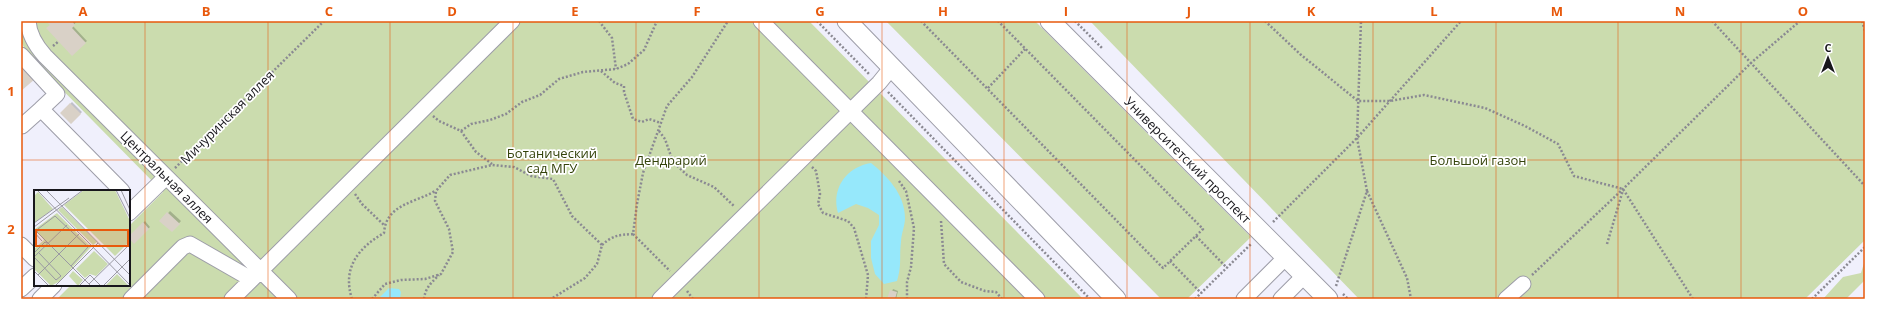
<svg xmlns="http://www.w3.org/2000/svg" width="1886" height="320" viewBox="0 0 1886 320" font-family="'Open Sans',sans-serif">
	<rect width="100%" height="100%" fill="#f0f0fc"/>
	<!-- green -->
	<path fill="#cbdcae" d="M21,21H809L1083,299H57L71,285H129V226L163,192L27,54L21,41Z
		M886,21H1035L1251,237L1187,299H1161Z
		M1090,21H1865V240L1805,299H1359Z
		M1865,260V280L1846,299H1823L1843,277L1861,273Z"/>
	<!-- water -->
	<path fill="#96e8fb" d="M871,163C887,176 905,194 905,218C905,226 901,234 901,242C899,258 902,264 897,281L884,284L875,274L871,258V241L879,225V215L868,208L856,204L838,213C831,189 846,167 871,163Z
		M389,288L399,289L401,292L400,299H378Z"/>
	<!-- shadow -->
	<path fill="#0003" d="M48,21H75L76,22L73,26L87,41L72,54Z
		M72,102L82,112L71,123L61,113Z
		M170,211L181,221L172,231L161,221Z
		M145,221L150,227L134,242L129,237Z
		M893,289L898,291L896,299H889Z"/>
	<!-- building -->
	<path fill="#d9d1c7" d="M46,21H72L75,25L72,28L86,43L72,56L46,28L50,25Z
		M21,63L35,79L21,91Z
		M70,103L81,114L71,124L60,113Z
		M167,212L180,224L172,232L159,221Z
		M143,222L149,229L134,244L129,238V236Z
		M890,290L897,292L895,299H887Z"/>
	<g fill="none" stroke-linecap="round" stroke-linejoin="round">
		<defs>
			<path id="minor" d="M28,21C29,35 36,46 45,56L289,299
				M761,21L1037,299
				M21,55L57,94L41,109L122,191
				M21,125L22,126L41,109
				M129,213L166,177
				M21,245L35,259
				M21,289L35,276
				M40,299L54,285
				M131,299L183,247L190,244L251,279
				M232,299L512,21
				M660,299L879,83L892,67
				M1244,299L1285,258
				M1281,299L1304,276
				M1506,299L1523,284"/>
			<path id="major" d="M847,21L1116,299
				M1050,21L1328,299"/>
		</defs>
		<!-- minor casing -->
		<use href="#minor" stroke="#9d9da8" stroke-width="17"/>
		<!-- major casing -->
		<use href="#major" stroke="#9d9da8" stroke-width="21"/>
		<!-- path -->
		<path stroke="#8a8992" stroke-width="2.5" stroke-dasharray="2 2" stroke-linecap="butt" d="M599,21L612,38L616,69
			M817,21L870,75
			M921,21L1163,268L1203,229L998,21
			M1075,21L1103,49
			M1265,21L1300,54L1358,101H1390L1424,95L1485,108L1525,126L1558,144L1574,176L1623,189L1693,299
			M1712,21L1865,186
			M1862,21L1865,31
			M53,46L59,41
			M601,71L615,83L624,86V92L633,119L642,122L649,119L661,123
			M988,88L1025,49
			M888,92L1090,299
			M433,116L439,121L461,131L476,152L492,164
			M461,131L471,124L490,120L506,114L522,102L540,95L559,79L583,72L616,69L628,64L644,50L657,21
			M659,131L665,139L673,162L687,175L714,187L735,207
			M812,167L816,171L820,194L818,204L823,213L848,221L854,228L868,275L866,299
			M175,168L324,21
			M899,181L906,191L914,228L911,267L907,282V299
			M1367,191L1407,278L1411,299
			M355,194L362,204L384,225
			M941,221L944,264L961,282L985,291L996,292L1002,299
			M1273,222L1357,138L1461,21
			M633,234L670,271
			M1196,236L1227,268
			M1607,244L1623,190
			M602,245C613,235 619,235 633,234L637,204L643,173L667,106L692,77L728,21
			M1170,261L1201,293
			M1532,275L1623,189L1752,62L1800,21
			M1336,286L1367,191L1357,138L1361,21
			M687,291L693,299
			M1343,294L1348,299
			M352,299C342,268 358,248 384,233C386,204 415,203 435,191
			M372,299L385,284L401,280L425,279L441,274L453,252L449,229L435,201L436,191L450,175L492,165L514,167L531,176L553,179L572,216L602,245L597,264L585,278L551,299
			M424,299C425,288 432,282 439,275
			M1195,299L1251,244
			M1812,299L1865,247"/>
		<!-- minor -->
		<use href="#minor" stroke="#fff" stroke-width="15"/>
		<!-- major -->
		<use href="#major" stroke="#fff" stroke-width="19"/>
	</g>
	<!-- grid -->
	<path fill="none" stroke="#e8590c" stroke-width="1" stroke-opacity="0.55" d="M145,21V299M268,21V299M390,21V299M513,21V299M636,21V299M759,21V299M882,21V299M1004,21V299M1127,21V299M1250,21V299M1373,21V299M1496,21V299M1618,21V299M1741,21V299M21,160H1865"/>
	<g text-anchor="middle" stroke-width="3.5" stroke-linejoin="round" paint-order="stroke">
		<!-- street labels -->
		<g font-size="13" fill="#18171c" stroke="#fff">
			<text transform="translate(227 117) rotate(-45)" y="5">Мичуринская аллея</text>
			<text transform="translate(1188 160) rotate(45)" y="5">Университетский проспект</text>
			<text transform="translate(167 177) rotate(45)" y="5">Центральная аллея</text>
		</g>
		<!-- park labels -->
		<g font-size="13" fill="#34430a" stroke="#fff">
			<text x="552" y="158">Ботанический<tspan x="552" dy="15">сад МГУ</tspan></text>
			<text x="671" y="165">Дендрарий</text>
			<text x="1478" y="165">Большой газон</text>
		</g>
	</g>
	<!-- overview -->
	<g transform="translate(34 190)">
		<rect width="96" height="96" fill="#f0f0fc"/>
		<path d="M50,0H81L96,31V51L81,66L30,15ZM4,2L19,19L0,33V6ZM28,17L63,52L59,55L24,20ZM23,23L57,57L26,91L17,96L0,79V59L10,50L1,39ZM60,61L74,74L62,86L56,84L51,88L42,79ZM39,81L49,90L44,96L35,86ZM83,84L95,96H71Z" fill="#cbdcae"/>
		<path fill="none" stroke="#9a99a2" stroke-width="1" d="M3,0L96,95M12,0L96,85M82,0L96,28M87,0L96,20M0,33L35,8M0,37L49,0M0,42L8,51M0,63L11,52L13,53M0,67L22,90L27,86L5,63M0,67L33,35M37,76L54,57L21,26L4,39L3,42L57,96M0,81L15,96M4,85L45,44M55,94L96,54M21,96L64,53M45,96L56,85L67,96M69,96L96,69"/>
		<path fill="#e8590c" fill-opacity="0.15" stroke="#e8590c" stroke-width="2" d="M2,40H94V56H2Z"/>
		<rect width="96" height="96" fill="none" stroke="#18171c" stroke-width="2"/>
	</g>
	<!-- border -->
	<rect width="1886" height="320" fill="none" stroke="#ffffff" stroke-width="44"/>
	<!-- north arrow -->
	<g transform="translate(1828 58)" stroke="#ffffff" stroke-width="3" paint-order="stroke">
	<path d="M0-3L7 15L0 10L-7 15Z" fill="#18171c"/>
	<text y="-6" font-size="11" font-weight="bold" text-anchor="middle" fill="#18171c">С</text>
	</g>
	<rect x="22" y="22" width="1842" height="276" fill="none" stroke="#e8590c" stroke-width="1.5"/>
	<g font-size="13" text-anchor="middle" font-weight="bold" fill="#e8590c">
		<text x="83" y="16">A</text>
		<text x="206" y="16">B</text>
		<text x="329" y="16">C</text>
		<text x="452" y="16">D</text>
		<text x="575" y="16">E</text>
		<text x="697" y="16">F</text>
		<text x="820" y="16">G</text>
		<text x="943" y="16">H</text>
		<text x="1066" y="16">I</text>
		<text x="1189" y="16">J</text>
		<text x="1311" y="16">K</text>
		<text x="1434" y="16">L</text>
		<text x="1557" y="16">M</text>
		<text x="1680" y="16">N</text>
		<text x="1803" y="16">O</text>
		<text x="11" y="96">1</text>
		<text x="11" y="234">2</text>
	</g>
</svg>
